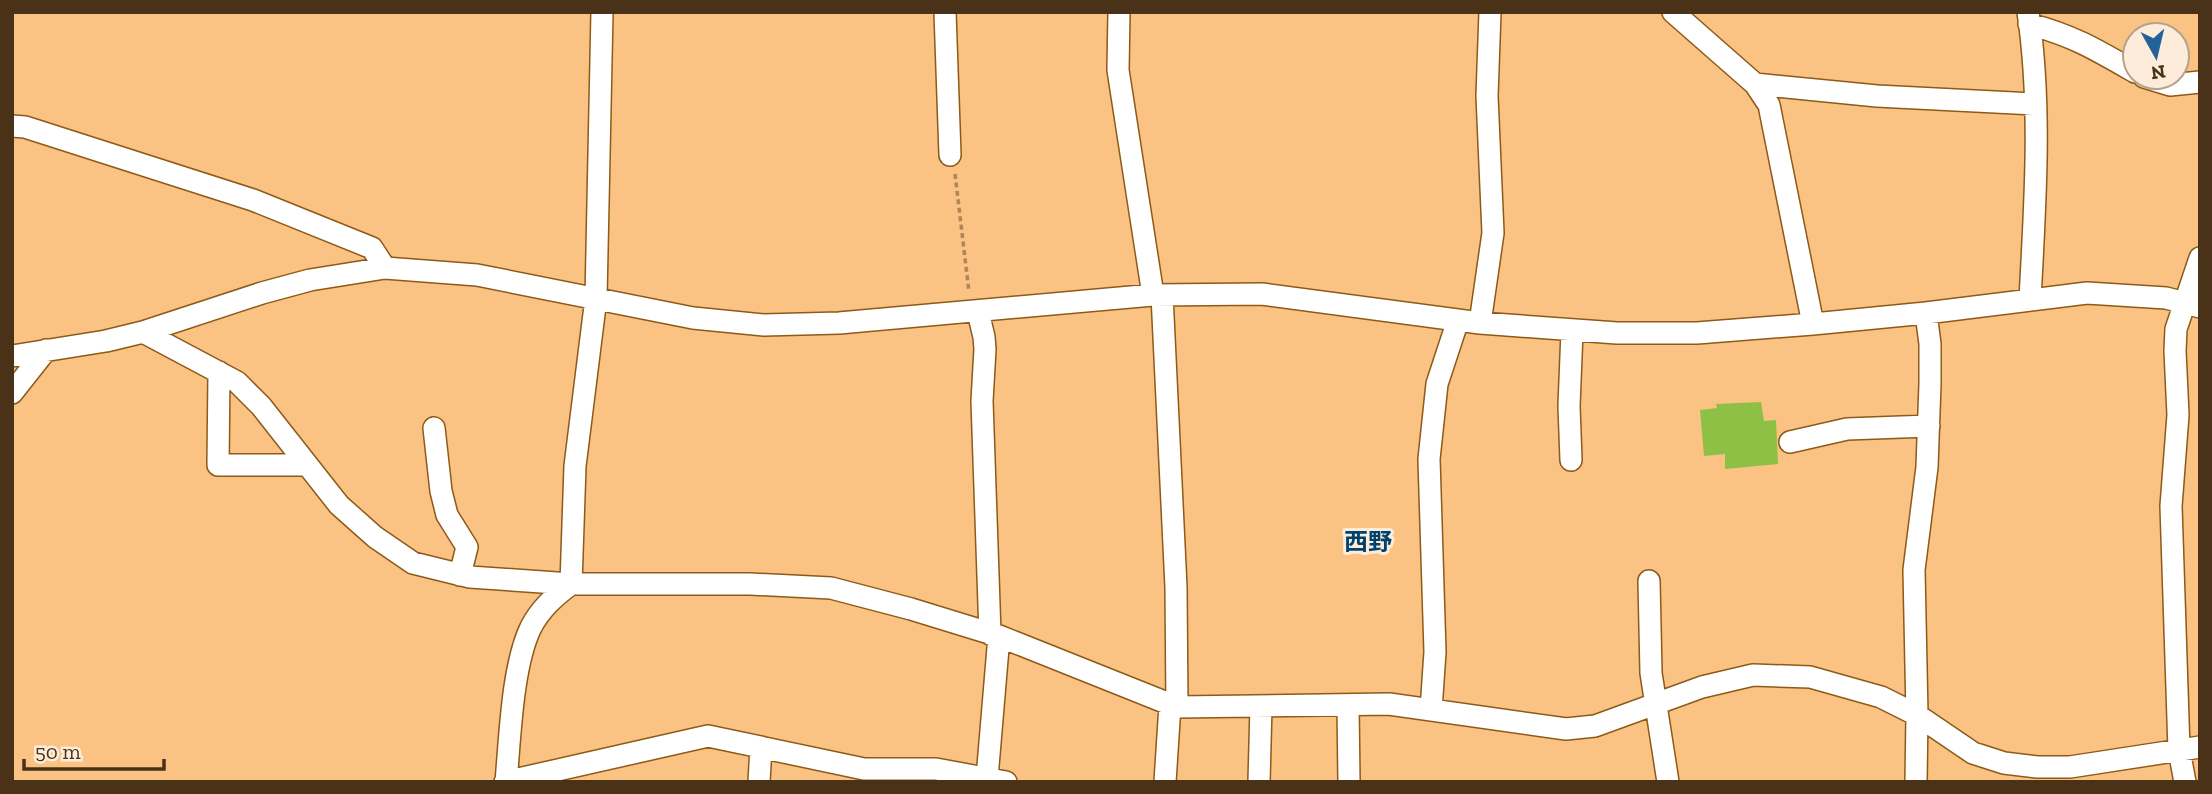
<svg xmlns="http://www.w3.org/2000/svg" width="2212" height="794" viewBox="0 0 2212 794" font-family="'Zilla Slab','Noto Sans JP',serif">
	<rect width="100%" height="100%" fill="#fac283"/>
	<!-- building -->
	<path fill="#8ec046" d="M1761,402L1764,421L1776,420L1778,464L1725,469V454L1704,456L1700,410L1717,408L1716,404Z"/>
	<g fill="none" stroke-linecap="round" stroke-linejoin="round">
		<defs>
			<path id="minor" d="M945,12L950,155
				M1119,12L1118,70L1153,295
				M1673,12L1755,84L1769,105L1813,324
				M2028,12C2042,107 2035,204 2030,299
				M2029,24C2072,35 2097,50 2135,72
				M2144,77L2170,85L2200,82
				M1755,84L1877,96L2035,104
				M12,126L25,127L253,200L372,248L385,268
				M1162,295L1176,587L1177,707
				M978,312L984,337L985,349L982,401L990,634
				M1480,323L1493,233L1487,96L1490,12
				M143,332L237,382L261,406L339,505L375,537L413,563L470,577L571,584H750L831,588L911,609L999,636L1177,707L1389,704L1566,729L1595,726L1702,687L1753,675L1810,677L1881,697L1917,715L1973,753L2004,763L2037,767H2070L2200,747
				M12,356L106,341L143,332L262,293L310,280L385,268L477,275L693,318L764,325L839,323L1153,295L1262,294L1480,323L1617,333H1697L1813,324L1926,313L2087,293L2166,298L2200,307
				M219,372L218,465H307
				M12,393L46,350
				M434,428L441,491L447,515L467,547L460,575
				M1790,442L1847,429L1929,426
				M1571,460L1569,406L1572,331
				M1649,581L1651,673L1668,782
				M1348,705L1349,782
				M1431,710L1435,652L1429,459L1437,384L1458,320
				M987,778L999,636
				M505,782L708,736L864,769H936L1006,782
				M506,782C510,738 512,666 531,627C541,608 555,596 571,584L575,466L596,298L602,12
				M759,782L761,747
				M1165,782L1170,705
				M1259,782L1261,706
				M1916,782L1917,715L1914,570L1927,467L1930,384V344L1926,313
				M2185,782L2179,750L2171,506L2178,415L2175,351L2176,329L2200,258"/>
		</defs>
		<!-- minor casing -->
		<use href="#minor" stroke="#8d5a17" stroke-width="24"/>
		<!-- path -->
		<path stroke="#b08656" stroke-width="3.5" stroke-dasharray="5 3.5" stroke-linecap="butt" d="M955,174L969,292"/>
		<!-- minor -->
		<use href="#minor" stroke="#fff" stroke-width="21"/>
	</g>
	<g text-anchor="middle" stroke-width="6" stroke-linejoin="round" paint-order="stroke">
		<!-- quarter labels -->
		<g font-size="24" font-weight="bold" fill="#004170" stroke="#fdecd9">
			<text x="1368" y="550">西野</text>
		</g>
	</g>
	<!-- border -->
	<rect width="2212" height="794" fill="none" stroke="#493218" stroke-width="28"/>
	<!-- north arrow -->
	<g transform="translate(2156 56) rotate(172)"><circle r="33" fill="#fdecd9" stroke="#b5a28c" stroke-width="2"/>
	<path d="M0-5L12 26L0 18L-12 26Z" fill="#236298"/>
	<text y="-10" font-size="19" font-weight="bold" text-anchor="middle" fill="#493218">N</text>
	</g>
	<!-- scale -->
	<path d="M24 759v10h140v-10" fill="none" stroke="#493218" stroke-width="3.5"/>
	<text x="35" y="759" font-size="21" fill="#493218" stroke="#fdecd9" stroke-width="5" paint-order="stroke">50 m</text>
</svg>
